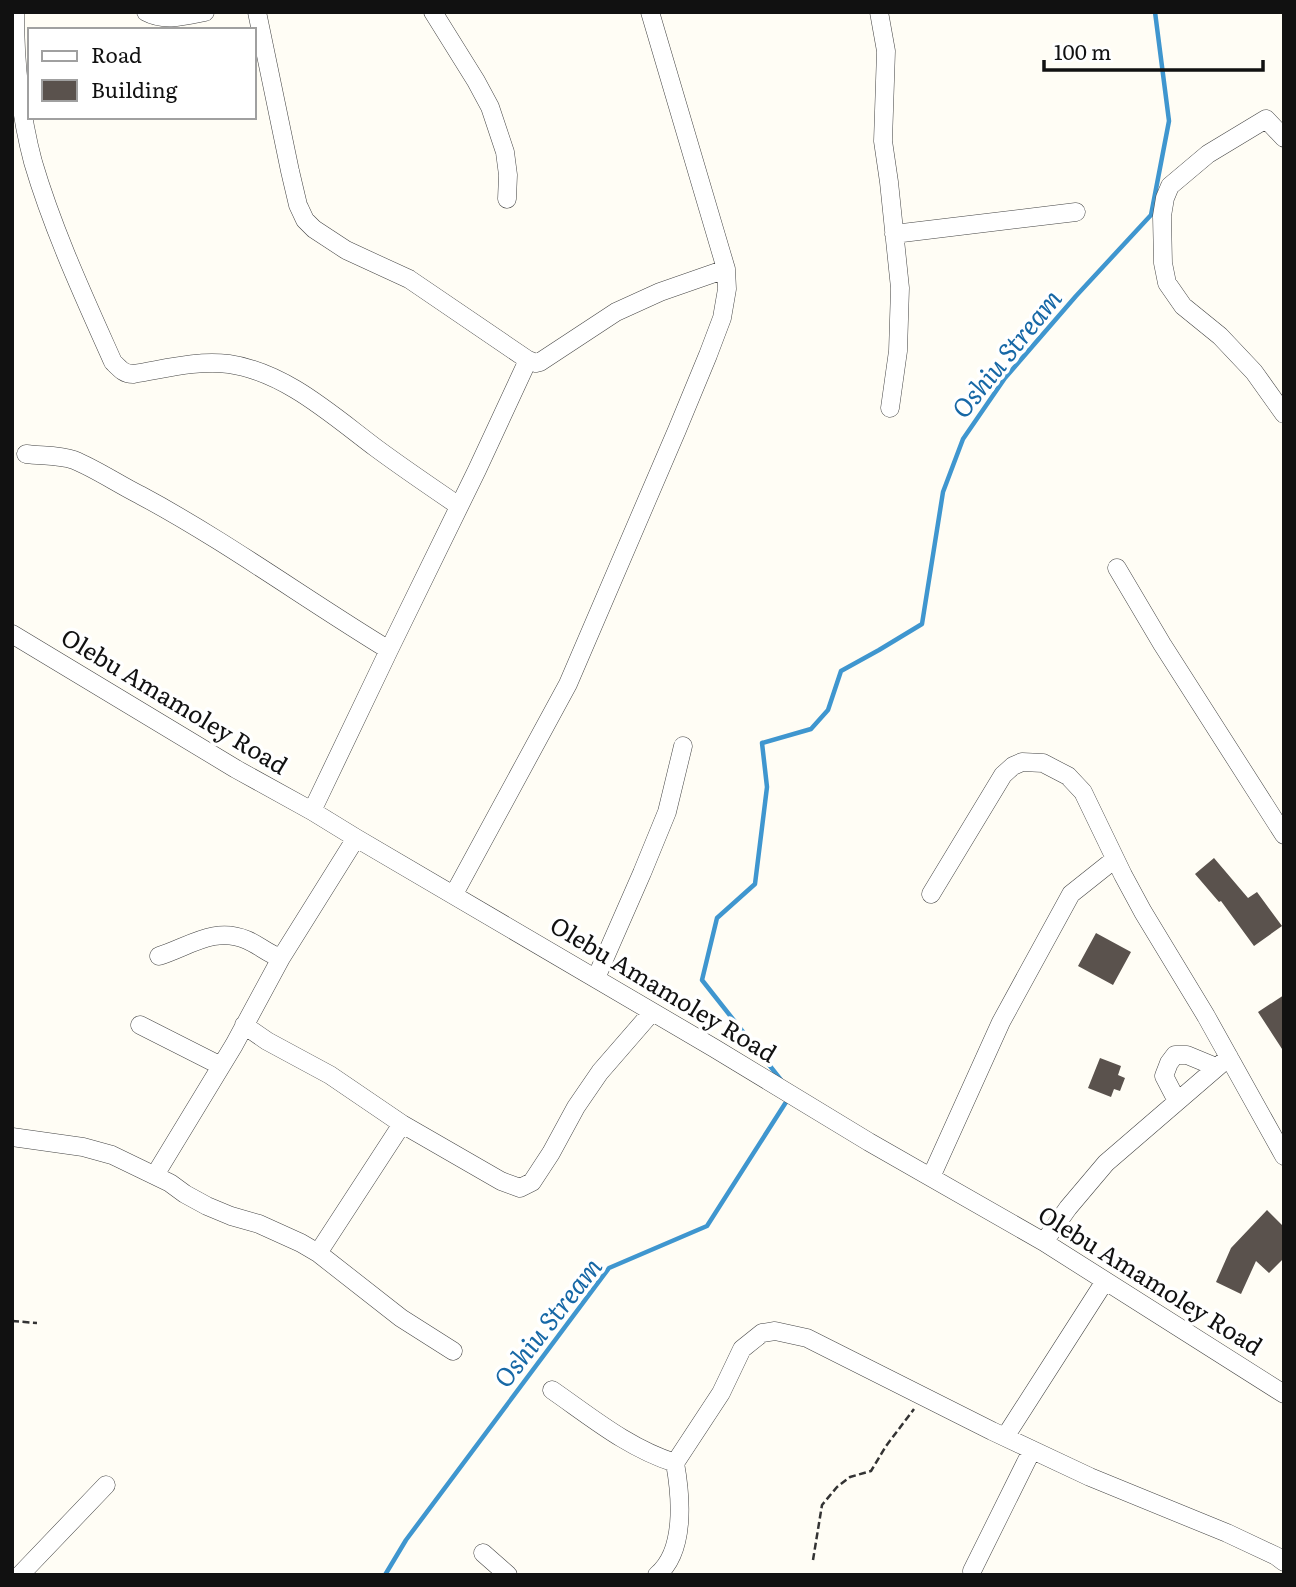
<svg xmlns="http://www.w3.org/2000/svg" width="1296" height="1587" viewBox="0 0 1296 1587" font-family="Literata,serif">
	<rect width="100%" height="100%" fill="#fffdf5"/>
	<g fill="none" stroke-linecap="round" stroke-linejoin="round">
		<!-- stream -->
		<path stroke="#3f96cf" stroke-width="4.5" d="M781,1080L702,980L717,918L755,884L767,787L762,743L811,729L828,710L841,671L879,650L922,624L943,492L963,439L1005,378L1076,296L1151,215L1169,121L1155,12
			M385,1575L406,1540L609,1268L707,1226L788,1099"/>
	</g>
	<!-- building -->
	<path fill="#5a524d" d="M1214,858L1248,898L1257,892L1282,926L1254,946L1221,901L1219,902L1195,874Z
		M1096,933L1131,952L1113,985L1078,966Z
		M1284,995V1052L1258,1012Z
		M1100,1058L1121,1066L1118,1075L1125,1078L1120,1091L1114,1089L1111,1097L1088,1088Z
		M1267,1210L1284,1227V1258L1269,1273L1256,1261L1241,1294L1216,1282L1231,1248Z"/>
	<g fill="none" stroke-linecap="round" stroke-linejoin="round">
		<defs>
			<path id="minor" d="M15,12C15,62 20,113 33,162C53,230 84,297 113,362C120,369 124,374 133,374C165,369 196,360 229,364C285,372 332,415 376,448C403,468 431,487 459,506
				M146,12C164,22 185,16 205,12
				M257,12L290,171L298,205L305,220L314,229L346,250L409,279L528,360L536,363L540,362L616,312L660,292L726,269
				M433,12L476,81L490,107L505,152L508,175L507,199
				M879,12L886,51L883,141L889,182L900,288L898,351L890,408
				M1284,138L1266,119L1208,154L1170,186L1165,198L1162,216L1163,263L1167,283L1183,306L1220,336L1254,372L1284,414
				M894,234L1076,212
				M26,454C42,456 59,455 74,460C96,469 118,484 140,495C226,541 305,599 389,650
				M1117,568L1162,644L1284,835
				M12,634L236,769L312,811L356,838L714,1048L869,1142L1044,1242L1284,1394
				M312,811L389,650L477,470L528,360
				M454,894L568,684L677,430L708,355L722,318L727,289L726,269L650,12
				M931,894L1003,775L1013,766L1022,762L1043,763L1068,776L1083,792L1123,875L1143,912L1206,1016L1284,1156
				M159,956C190,946 215,926 247,940C259,945 268,954 281,958
				M596,978L642,873L667,812L683,746
				M140,1025L221,1066
				M244,1025L267,1041L330,1075L402,1124L501,1181L520,1188L532,1182L551,1153L576,1107L600,1072L652,1012
				M1177,1101L1164,1076L1169,1063L1175,1055H1187L1216,1067
				M12,1137L83,1147L112,1155L170,1183L185,1194L207,1206L231,1216L259,1224L301,1243L318,1253L401,1318L453,1351
				M155,1175L234,1045L281,958L356,838
				M931,1177L1001,1022L1071,894L1115,859
				M1044,1242L1068,1208L1106,1163L1229,1057
				M318,1253L402,1124
				M552,1390C591,1417 628,1448 675,1463
				M1005,1437L1105,1281
				M483,1553L508,1575
				M972,1571L1032,1450
				M20,1575L106,1485
				M657,1575C686,1551 681,1496 675,1463L721,1393L742,1349L762,1333L775,1331L807,1338L992,1431L1090,1477L1227,1533L1276,1556L1284,1562"/>
		</defs>
		<!-- minor casing -->
		<use href="#minor" stroke="#444" stroke-width="19"/>
		<!-- path -->
		<path stroke="#333" stroke-width="2.5" stroke-dasharray="7 3.5" stroke-linecap="butt" d="M12,1321L37,1323
			M813,1560L822,1505L837,1487L850,1477L871,1471L886,1446L914,1409"/>
		<!-- minor -->
		<use href="#minor" stroke="#fff" stroke-width="18"/>
	</g>
	<g text-anchor="middle" stroke-width="7" stroke-linejoin="round" paint-order="stroke">
		<!-- street labels -->
		<g font-size="24" fill="#111" stroke="#fff">
			<text transform="translate(174 702) rotate(31)" y="8">Olebu Amamoley Road</text>
			<text transform="translate(663 990) rotate(31)" y="8">Olebu Amamoley Road</text>
			<text transform="translate(1150 1281) rotate(32)" y="8">Olebu Amamoley Road</text>
		</g>
		<!-- water labels -->
		<g font-size="26" font-style="italic" fill="#1768a6" stroke="#fff">
			<text transform="translate(1007 354) rotate(-51)" y="9">Oshiu Stream</text>
			<text transform="translate(548 1323) rotate(-52)" y="9">Oshiu Stream</text>
		</g>
	</g>
	<!-- border -->
	<rect width="1296" height="1587" fill="none" stroke="#111111" stroke-width="28"/>
	<!-- legend -->
	<rect x="28" y="28" width="228" height="91" fill="#ffffff" stroke="#a0a0a0" stroke-width="2"/>
	<rect x="42" y="51" width="35" height="10" fill="#ffffff" stroke="#a0a0a0" stroke-width="2"/>
	<text x="91" y="63" font-size="21" fill="#111111">Road</text>
	<rect x="42" y="80" width="35" height="21" fill="#5a524d" stroke="#a0a0a0" stroke-width="2"/>
	<text x="91" y="98" font-size="21" fill="#111111">Building</text>
	<!-- scale -->
	<path d="M1044 60v10h219v-10" fill="none" stroke="#111111" stroke-width="3.5"/>
	<text x="1054" y="60" font-size="21" fill="#111111" stroke="#ffffff" stroke-width="5" paint-order="stroke">100 m</text>
</svg>
